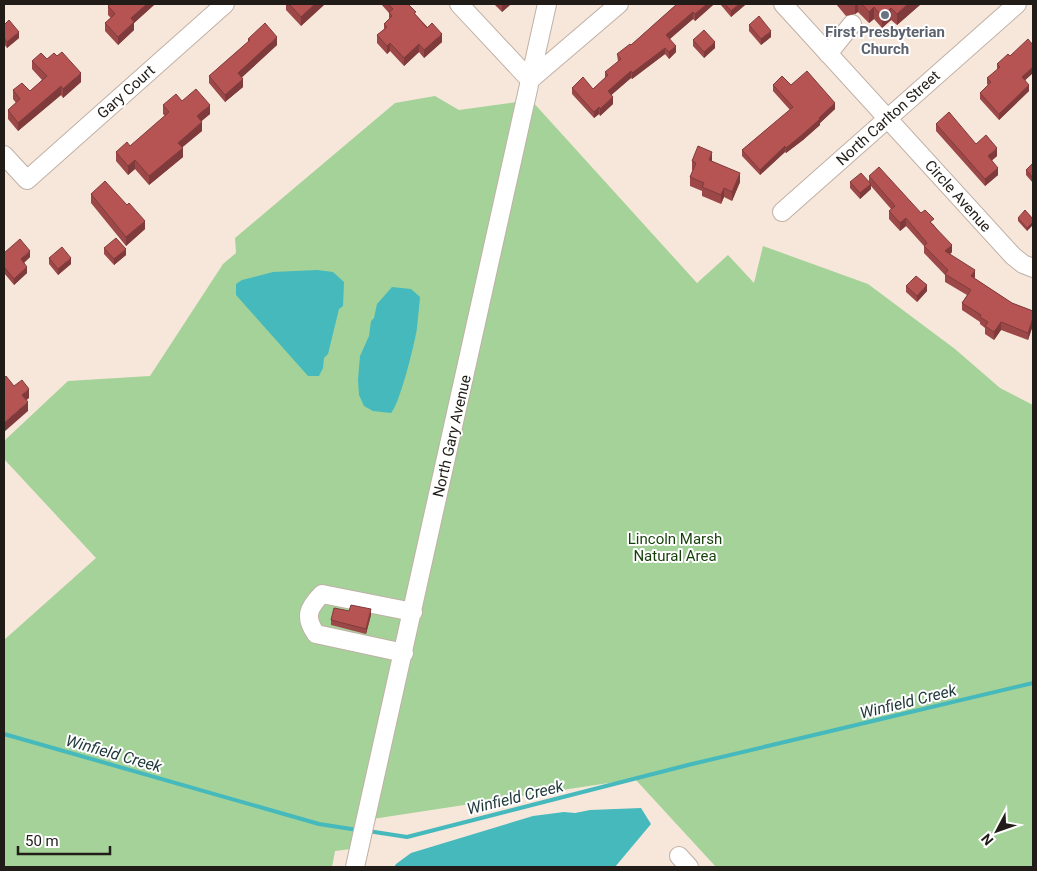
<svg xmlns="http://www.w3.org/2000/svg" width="1037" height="871" viewBox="0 0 1037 871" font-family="Roboto,sans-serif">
	<rect width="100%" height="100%" fill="#f7e7da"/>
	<!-- green -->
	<path fill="#a4d299" d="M435,96L459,110L531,100L697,283L728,255L754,283L763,246L868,284L955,349L1000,388L1033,405V867H716L635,779L366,820L359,848L335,851L332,867H4V640L96,558L4,459V441L68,381L150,376L223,264L236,253L235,238L395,103Z"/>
	<!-- water -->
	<path fill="#45b9bc" d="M317,270L333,272L344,282L343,306L339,309L328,354L324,358L323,368L319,376H308L236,295V284L242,280L273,272Z
		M392,287L411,289L420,297C419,307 418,318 417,328C415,342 400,404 391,413L373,411L364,406L359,395L358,379L360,356L369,336L371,321L374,318L377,304Z
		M641,808L651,824L615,867H394L396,864L411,853L533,816L564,812L575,813L590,810Z"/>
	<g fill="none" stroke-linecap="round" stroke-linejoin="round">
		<!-- stream -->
		<path stroke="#45b9bc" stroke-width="4" d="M4,734L319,824L358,830
			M368,831L407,837L688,765L1033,683"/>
		<defs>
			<path id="minor" d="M459,4L530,80
				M783,4L1013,256L1023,264L1033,268
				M828,54L852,24
				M530,80L619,4
				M4,155L27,180L225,4
				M782,212L1017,4
				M404,653L316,634C304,617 308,608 322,594L413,612
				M679,856L689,867
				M355,867L547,4"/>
		</defs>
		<!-- minor casing -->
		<use href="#minor" stroke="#c0b0a5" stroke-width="20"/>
		<!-- minor -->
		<use href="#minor" stroke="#fff" stroke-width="18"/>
	</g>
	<!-- wall -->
	<path fill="#9d4848" d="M154,4V5L134,23V30L118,45L105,31V23L111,18L108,15V6Z
		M286,4H325L301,26L286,10Z
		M381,4H408L416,15L442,42L424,58L419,52L404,66L390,51L387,54L377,43V35L384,30V24L389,19V13Z
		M494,4H511L502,12Z
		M677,4H713V5L695,21L693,19L670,39L676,52L669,59L665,54L632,79L631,78L611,95L613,104L600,116L599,114L594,118L572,94V88L593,89L605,78V72L618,62L617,54L631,45Z
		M720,4H745V5L731,17Z
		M836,4H921L897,25L891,20L882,28L874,19L869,23L858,12L855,14L846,16Z
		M4,25L19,38L7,48L4,44Z
		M749,25L771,37L761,45L749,31Z
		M248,39L277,45L242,77L243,87L225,102L209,83V76L248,42Z
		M693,40L715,48L704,58L693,46Z
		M1033,42V73L1025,80L1029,91L999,120L980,99V93L988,85L987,84V78L997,70V64Z
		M47,59L81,82L63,98L61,95L18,131L8,119V110L16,103L13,99V90L30,91L42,80L32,69V61Z
		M773,85H791L835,109L820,123V125L803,140L786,153L785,152L760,175L742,156V150L790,110L773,91Z
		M182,101L210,114L201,121L202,131L182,147L183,157L149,185L135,169L128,175L116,161V152L130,146L165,116L163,114V105Z
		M936,124L997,156L992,160L998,175L985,186L936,131Z
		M692,161H712L740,182L732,201L724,197L721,204L702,196V191L690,186V177L693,170H692Z
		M1033,163V183L1026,175V170Z
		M869,176L921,213L934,225L952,252L950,254L975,277L974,278L1012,303L1033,311V325L1028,340L1001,330L994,340L985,334V328L980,324V322L962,310V303L967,295L945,282V275L924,253V246L906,226L900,231L889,219V211L891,209L871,186V189L860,199L850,188V182L869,181Z
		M91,194L145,229L126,246L91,203Z
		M1018,218L1033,219L1027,231L1018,221Z
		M104,248L126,255L114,265L104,254Z
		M4,253L30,257L24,263L27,273L14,285L4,273Z
		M49,258L71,264L58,275L49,264Z
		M906,286L927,291L917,302L906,292Z
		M371,615L366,634L331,625V620Z"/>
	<!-- shaded-wall -->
	<path fill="#7f3b3b" d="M147,4H154V5L134,23V30L118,45V37L131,18Z
		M315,4H325L301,26V17Z
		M502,4H511L502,12Z
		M707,4H713V5L695,21V14Z
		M739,4H745V5L731,17V11Z
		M855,4H858V12L855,14Z
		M908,4H921L897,25V14Z
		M874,7V19L869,23V12Z
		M891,8V20L882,28V17Z
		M693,12V19L666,42V35Z
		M771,31V37L761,45V39Z
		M19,32V38L7,48V42Z
		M442,34V42L424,58V50Z
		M277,37V45L238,81V73Z
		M715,42V48L704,58V52Z
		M390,43V51L387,54V46Z
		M419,44V52L404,66V58Z
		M676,46V52L669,59V52Z
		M665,48V54L632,79V73Z
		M1033,67V73L1022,83V77Z
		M631,71V78L608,98V91Z
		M81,73V82L63,98V89Z
		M243,79V87L225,102V95Z
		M1029,85V91L999,120V114Z
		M61,86V95L18,131V123Z
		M613,97V104L600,116V109Z
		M835,103V109L820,123V125L803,140L786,153V148Z
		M210,105V114L197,125V116Z
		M599,107V114L594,118V112Z
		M202,122V131L178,151V143Z
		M785,146V152L760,175V170Z
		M183,148V157L149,185V176Z
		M997,148V156L988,164V156Z
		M712,152V161L709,169V160Z
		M135,160V169L128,175V166Z
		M998,168V175L985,186V179Z
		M740,173V182L732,201V192Z
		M871,184V189L860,199V193Z
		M724,188V197L721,204V195Z
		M906,218V226L900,231V223Z
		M145,221V229L126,246V237Z
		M1033,222V225L1027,231V228Z
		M952,245V252L945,259V251Z
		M126,249V255L114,265V259Z
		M30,251V257L21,265V259Z
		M71,258V264L58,275V269Z
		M27,267V273L14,285V279Z
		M975,270V277L971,283V276Z
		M927,285V291L917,302V296Z
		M1033,318V325L1028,340V333Z
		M1001,322V330L994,340V332Z
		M29,389V398L22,404V395Z
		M28,402V411L4,432V423Z
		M371,609V615L366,634V629Z"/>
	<!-- building -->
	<path fill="#b65454" stroke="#7f3b3b" d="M111,4H147L131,18L134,22L118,37L105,23L115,14L108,6Z
		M289,4H315L301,17Z
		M388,4H408L416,12L414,13L427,28L432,23L442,34L424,50L419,44L404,58L390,43L387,46L377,35L387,27L384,24L392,16L389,12L393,9Z
		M677,4H707L695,14L693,12L666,35L676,46L669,52L665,48L632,73L631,71L608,91L613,97L600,109L599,107L594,112L572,88L583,77L593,89L608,75L605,72L621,59L617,54L630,44L631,45Z
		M725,4H739L731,11Z
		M862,4H908L897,14L891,8L882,17L874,7L869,12Z
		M759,16L771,31L761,39L749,25Z
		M9,20L19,32L7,42L4,38V25Z
		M265,23L277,37L238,73L243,79L225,95L209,76L250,40L248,39Z
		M704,30L715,42L704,52L693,40Z
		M1028,39L1032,44L1033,42V67L1022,77L1029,85L999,114L980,93L991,82L987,78L1000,67L997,64L1008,54L1010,56Z
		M62,52L81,73L63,89L61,86L18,123L8,110L20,99L13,90L22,83L30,91L47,76L32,61L41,53L47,59L54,53L57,56Z
		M807,71L835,103L819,118L820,119L803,134L786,148L785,146L760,170L742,150L793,107L773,85L782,76L791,85Z
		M196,89L210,105L197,116L202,122L178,143L183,148L149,176L135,160L128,166L116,152L127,142L130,146L169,112L163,105L176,94L182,101Z
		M949,112L976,144L986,135L997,148L988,156L998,168L985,179L936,124Z
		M698,146L712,152L709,160L740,173L732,192L724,188L721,195L702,187L704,183L690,177L696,163L692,161Z
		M1033,163V178L1026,170Z
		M879,167L921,213L925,210L934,219L930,222L952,245L945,251L975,270L971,276L1012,303L1033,311V318L1028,333L1001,322L994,332L985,326L988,322L980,317L981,315L962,303L971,290L945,274L948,270L924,246L927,243L906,218L900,223L889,211L895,206L869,176Z
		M861,173L871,184L860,193L850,182Z
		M105,181L127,205L129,203L145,221L126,237L91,194Z
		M1025,210L1033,219V222L1027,228L1018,218Z
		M116,238L126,249L114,259L104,248Z
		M20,239L30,251L21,259L27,267L14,279L4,267V253Z
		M62,247L71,258L58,269L49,258Z
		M916,276L927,285L917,296L906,286Z
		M6,376L14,386L22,380L29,389L22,395L28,402L4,423V379Z
		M351,605L371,609L366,629L331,620L334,608L349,611Z"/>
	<!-- markers -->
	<circle fill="#6b7280" stroke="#fff" stroke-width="2" cx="885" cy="15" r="5"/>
	<g text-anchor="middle" stroke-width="4" stroke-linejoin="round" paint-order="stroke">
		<!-- worship labels -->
		<g font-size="15" font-weight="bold" fill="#5b616d" stroke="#fff">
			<text x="885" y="37">First Presbyterian<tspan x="885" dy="17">Church</tspan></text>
		</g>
		<!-- street labels -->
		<g font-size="15" fill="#211c17" stroke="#fff">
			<text transform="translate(126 92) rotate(-42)" y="5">Gary Court</text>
			<text transform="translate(888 118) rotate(-42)" y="5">North Carlton Street</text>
			<text transform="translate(958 196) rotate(48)" y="5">Circle Avenue</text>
			<text transform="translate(452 436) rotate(-77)" y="5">North Gary Avenue</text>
		</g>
		<!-- park labels -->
		<g font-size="15" fill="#153f08" stroke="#fff">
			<text x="675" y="544">Lincoln Marsh<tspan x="675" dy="17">Natural Area</tspan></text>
		</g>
		<!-- water labels -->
		<g font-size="16" font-style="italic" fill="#1f3839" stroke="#fff">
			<text transform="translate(908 701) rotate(-14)" y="6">Winfield Creek</text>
			<text transform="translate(114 753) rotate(16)" y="6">Winfield Creek</text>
			<text transform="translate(515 797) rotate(-14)" y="6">Winfield Creek</text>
		</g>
	</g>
	<!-- border -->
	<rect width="1037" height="871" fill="none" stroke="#211c17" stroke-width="10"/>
	<!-- north arrow -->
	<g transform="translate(997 831) rotate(229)" stroke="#ffffff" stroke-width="4" paint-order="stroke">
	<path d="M0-4L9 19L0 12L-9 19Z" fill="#211c17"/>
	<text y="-8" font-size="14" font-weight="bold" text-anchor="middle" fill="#211c17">N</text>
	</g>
	<!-- scale -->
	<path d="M18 846v8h92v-8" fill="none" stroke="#211c17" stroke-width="2.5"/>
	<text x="25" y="846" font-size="15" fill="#211c17" stroke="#ffffff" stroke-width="4" paint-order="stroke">50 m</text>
</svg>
